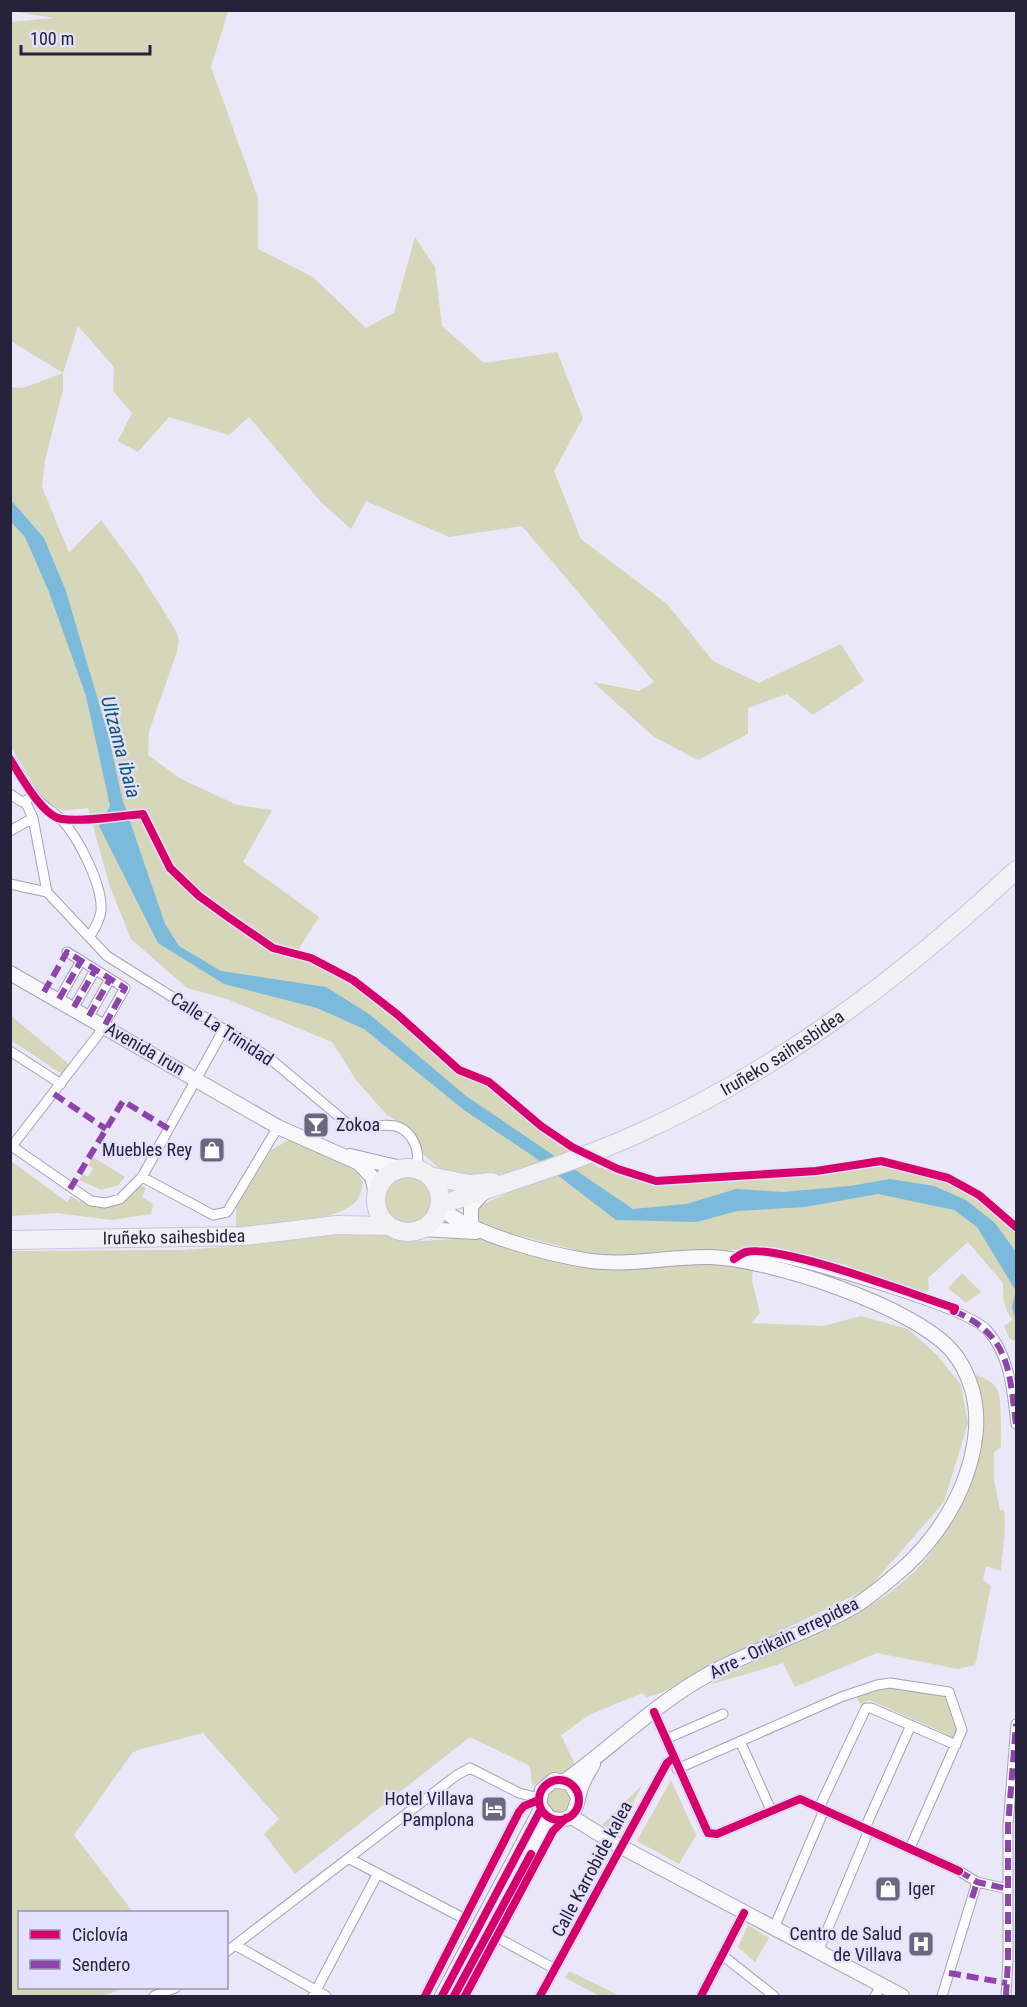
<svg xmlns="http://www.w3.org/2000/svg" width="1027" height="2007" viewBox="0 0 1027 2007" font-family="'Roboto Condensed',sans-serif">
	<rect width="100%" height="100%" fill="#e9e7f8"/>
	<!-- green -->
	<path fill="#d5d6ba" d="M11,11H228L211,67L258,198V249L313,277L366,328L394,313L415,237L435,267L442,326L484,363L557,352L583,418L554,471L581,539L667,604L713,661L759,683L841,644L864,681L813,715L787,694L748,708V734L698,760L654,737L593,682L639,691L654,682L522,526L449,537L366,501L351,529L321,502L249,417L229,435L169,417L138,452L118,441L132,413L113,391L114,367L78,326L63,373V390L45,460L42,487L69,553L101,520L137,569L175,629L179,640L177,652L149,731L148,755L181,779L237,805L272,810L243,862L319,917L298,950H288L330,966L598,1167L656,1181L863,1163L948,1178L1016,1225V1342L1009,1338L1004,1326L1013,1320C1003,1309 1003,1297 1003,1283L968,1242L928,1278L929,1291L920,1292L846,1265L774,1247L635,1257H602L476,1224L474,1216L478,1207L514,1190L509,1173L469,1180L447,1175L423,1154L412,1129L387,1115L356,1080L332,1042L227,999L187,988L131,939L110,887L88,808L63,811L43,800L11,747V387L23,388L63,373L11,341V22L54,18Z
		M10,1015L70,1065L62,1074L11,1040Z
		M289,1140C312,1149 353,1158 363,1183C362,1188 360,1196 357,1200C340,1223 264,1225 236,1229V1206L271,1150Z
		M93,1157L125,1177L118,1185L102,1190L79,1180L83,1174L88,1177L93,1168L88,1165Z
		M11,1161L67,1202L71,1196C99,1215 120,1210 140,1185L146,1188L142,1197L153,1204L151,1214L111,1220L57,1213L11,1216Z
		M385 1200a24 24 0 1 1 48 0a24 24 0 1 1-48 0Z
		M354,1232H376L422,1241L486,1237L594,1267L707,1264L753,1268L752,1281L760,1313L751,1323L823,1326L861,1316L908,1329L937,1355L961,1385L968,1423L944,1502L868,1589L783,1630L661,1693L647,1697L642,1693L589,1715L561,1735L577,1769L547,1777L532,1786L530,1766L470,1737L295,1874L264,1834L279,1819L203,1733L138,1750L132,1753L74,1835L133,1912H20V1988H123L103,1996H11L10,1251L184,1250L259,1244Z
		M962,1273L981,1292L966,1303L948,1288Z
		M972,1374C980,1376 993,1381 997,1389C1002,1399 1001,1435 1001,1447L994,1452V1480L1000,1510H1004C1007,1529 1002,1551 1001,1571L986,1566L983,1580L991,1586L975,1665L958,1669L877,1653L795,1687L783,1663L709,1685C789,1636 902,1618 947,1526C954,1512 958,1497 963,1483C971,1461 985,1437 983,1413C982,1400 976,1386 972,1374Z
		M885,1686L945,1693L959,1726L953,1738H945L946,1734L869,1700L860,1704L856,1696Z
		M671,1780L696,1835L679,1864L637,1841Z
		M643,1784L617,1832L602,1825Z
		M545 1800a13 13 0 1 1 26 0a13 13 0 1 1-26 0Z
		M748,1925L769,1938L755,1962L738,1947Z
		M569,1971L620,1996H600L565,1978Z"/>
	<!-- water -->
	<path fill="#7bbadb" d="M10,499L44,538L66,591L109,738L122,798L165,924L179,946L221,971L326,987L369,1014L466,1096L633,1209L686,1204L736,1189L783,1192L850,1186L890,1179L934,1186L966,1200L995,1223L1016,1252V1322L1012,1307L1016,1291L977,1227L954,1210L878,1194L805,1207L737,1211L697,1222L616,1220L530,1154L464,1110L364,1029L317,1008L224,984L158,943L99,826L110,806L86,696L49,592L25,537L11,522Z"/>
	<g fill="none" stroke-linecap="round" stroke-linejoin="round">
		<defs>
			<path id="street" d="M10,759C19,772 26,786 36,798C43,807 53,811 61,819C78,837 103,885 101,911C100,920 95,928 90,936
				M10,794L22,802L25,801
				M34,795L25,801L33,818L47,892
				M10,831L33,818
				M10,884L47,892L107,956L268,1057L348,1124C370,1133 394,1114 411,1137C418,1147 419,1157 417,1169
				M59,999L81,961
				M74,1007L95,970
				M89,1016L110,979
				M10,1051L61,1084
				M10,1145L91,1201L105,1203L120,1199L142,1177L224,1029
				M12,1146L98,1035L125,988L67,952
				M142,1177L213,1215L227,1212L278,1127
				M740,1258C751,1256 762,1255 772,1256C808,1262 966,1307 987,1330C1010,1355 1012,1391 1016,1424
				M654,1712L708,1833L717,1834L800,1799L959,1871L977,1882L1008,1889
				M666,1739L723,1714
				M740,1741L771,1810
				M677,1769L841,1697L877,1685L890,1683L949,1692L962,1730L910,1848
				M819,1808L866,1708H871L956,1745
				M865,1828L911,1725
				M350,1859L465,1919
				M774,1928L824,1810
				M498,1938L555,1969
				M235,1945L326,1996
				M226,1952L457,1775L470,1768L519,1793L539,1798
				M818,1952L869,1830
				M722,1955L774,1996
				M154,1996L175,1988
				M313,1996L377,1875
				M425,1996L519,1812L524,1806L539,1800
				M465,1996L553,1831L563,1821
				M540,1996L667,1763L673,1758
				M701,1996L744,1913
				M875,1996L881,1986
				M942,1996L977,1882
				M1006,1996L1008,1960V1826L1016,1724"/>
			<path id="secondary" d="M10,973L278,1127L359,1163L372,1177L376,1193
				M350,1156L401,1168
				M439,1208C476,1235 545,1254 591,1261C631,1266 670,1256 710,1257C770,1259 913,1306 952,1351C970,1372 978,1402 976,1429C972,1481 944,1530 907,1565C891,1579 873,1595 855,1606C809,1633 756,1648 709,1674C656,1703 613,1746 565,1781
				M471,1225V1206L483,1193
				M421,1229L476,1232
				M578,1797L570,1783L554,1780L542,1790L539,1804L549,1818C575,1825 575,1809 580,1791C582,1781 589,1772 593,1764
				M570,1816L614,1843L902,1996
				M442,1996L541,1809
				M454,1996L526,1862L546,1827L557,1820"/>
			<g id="highway">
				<circle cx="408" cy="1200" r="32"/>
				<path d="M429,1176L469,1184L492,1182"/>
				<path id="s1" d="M440,1205C505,1183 572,1163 635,1135C779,1070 902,977 1016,870"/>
				<path id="s2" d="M10,1240L244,1236L337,1225L388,1226"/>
			</g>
		</defs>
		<!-- street casing -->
		<use href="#street" stroke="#a5a2b5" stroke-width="11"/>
		<!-- secondary casing -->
		<use href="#secondary" stroke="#a5a2b5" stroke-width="16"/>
		<!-- highway casing -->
		<use href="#highway" stroke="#c7c6d2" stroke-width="20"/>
		<!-- street -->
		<use href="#street" stroke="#fcfbfe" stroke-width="9"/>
		<!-- secondary -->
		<use href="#secondary" stroke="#f8f8fb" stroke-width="14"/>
		<!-- highway -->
		<use href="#highway" stroke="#f0f0f5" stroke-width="18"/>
		<!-- quiet -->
		<path stroke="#8e44ad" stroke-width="6" stroke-dasharray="12 6" stroke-linecap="butt" d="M44,992L67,952L125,988L105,1025
			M59,999L81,961
			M74,1007L95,970
			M89,1016L110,979
			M54,1094L106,1129
			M70,1189L123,1101L169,1129
			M954,1311C1010,1335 1009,1370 1016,1424
			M959,1871L977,1882L1008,1889
			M972,1898L977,1882
			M949,1973L1007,1983
			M1006,1996L1008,1960V1826L1016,1724"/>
		<defs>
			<path id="cycleway" d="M10,759C20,775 43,817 62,819C88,822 117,816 143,814L170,868L199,896L228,917L273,948L311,958L353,980L398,1015L459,1070L489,1082L541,1126L572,1147L618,1169L656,1181L816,1171L881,1161L948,1178L979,1195L1016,1227
				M734,1259C737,1257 742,1253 746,1252C781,1244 914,1295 955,1308L954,1311
				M654,1712L708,1833L717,1834L800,1799L959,1871
				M539 1800a20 20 0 1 1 40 0a20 20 0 1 1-40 0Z
				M425,1996L519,1812L524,1806L539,1800
				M442,1996L541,1809
				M454,1996L531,1854
				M465,1996L553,1831L566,1818
				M540,1996L667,1763L673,1758
				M701,1996L744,1913"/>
		</defs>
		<!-- cycleway casing -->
		<use href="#cycleway" stroke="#e4e1fe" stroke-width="11"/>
		<!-- cycleway -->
		<use href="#cycleway" stroke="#d6006c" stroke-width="8"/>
	</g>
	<!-- icons -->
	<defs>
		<symbol id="bar-square" viewBox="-11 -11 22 22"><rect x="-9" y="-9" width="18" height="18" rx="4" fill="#6a677e" stroke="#e4e1fe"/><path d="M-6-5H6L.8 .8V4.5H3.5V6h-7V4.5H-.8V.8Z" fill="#fff"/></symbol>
		<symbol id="shop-square" viewBox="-11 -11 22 22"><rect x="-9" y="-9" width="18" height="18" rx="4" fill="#6a677e" stroke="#e4e1fe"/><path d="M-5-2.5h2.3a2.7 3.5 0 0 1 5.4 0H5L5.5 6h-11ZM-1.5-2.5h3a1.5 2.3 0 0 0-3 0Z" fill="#fff"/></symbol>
		<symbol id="hotel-square" viewBox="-11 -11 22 22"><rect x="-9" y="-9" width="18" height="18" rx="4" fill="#6a677e" stroke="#e4e1fe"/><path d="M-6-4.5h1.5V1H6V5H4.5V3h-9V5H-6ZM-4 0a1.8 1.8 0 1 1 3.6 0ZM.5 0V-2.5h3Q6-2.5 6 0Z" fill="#fff"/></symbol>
		<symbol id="hospital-square" viewBox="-11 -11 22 22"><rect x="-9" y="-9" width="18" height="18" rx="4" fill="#6a677e" stroke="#e4e1fe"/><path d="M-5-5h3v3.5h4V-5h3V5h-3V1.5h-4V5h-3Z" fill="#fff"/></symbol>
	</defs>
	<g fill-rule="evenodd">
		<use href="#bar-square" x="301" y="1110" width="30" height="30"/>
		<use href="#shop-square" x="197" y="1135" width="30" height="30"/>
		<use href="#hotel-square" x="479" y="1794" width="30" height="30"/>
		<use href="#shop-square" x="873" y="1874" width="30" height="30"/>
		<use href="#hospital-square" x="906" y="1929" width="30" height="30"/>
	</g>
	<g text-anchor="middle" stroke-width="4.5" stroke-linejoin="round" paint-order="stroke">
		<!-- street labels -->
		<g font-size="18" fill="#26223c" stroke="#e4e1fe">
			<text transform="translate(222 1029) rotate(33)" y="6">Calle La Trinidad</text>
			<text transform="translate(145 1049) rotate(30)" y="6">Avenida Irun</text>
			<text dy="6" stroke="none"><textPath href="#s1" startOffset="376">Iruñeko saihesbidea</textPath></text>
			<text dy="6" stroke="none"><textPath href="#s2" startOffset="164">Iruñeko saihesbidea</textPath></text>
			<text transform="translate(784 1638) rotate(-26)" y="6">Arre - Orikain errepidea</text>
			<text transform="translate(592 1869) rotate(-62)" y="6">Calle Karrobide kalea</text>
		</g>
		<!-- poi labels -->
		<g font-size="18" fill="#26223c" stroke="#e4e1fe" text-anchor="end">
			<text x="336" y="1131" text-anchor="start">Zokoa</text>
			<text x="192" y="1156">Muebles Rey</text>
			<text x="474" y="1805">Hotel Villava<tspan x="474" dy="21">Pamplona</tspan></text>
			<text x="908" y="1895" text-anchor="start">Iger</text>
			<text x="902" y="1940">Centro de Salud<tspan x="902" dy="21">de Villava</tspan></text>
		</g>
		<!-- water labels -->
		<g font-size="20" font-style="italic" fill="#105875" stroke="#e4e1fe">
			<text transform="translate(121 747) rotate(75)" y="7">Ultzama ibaia</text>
		</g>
	</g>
	<!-- border -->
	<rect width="1027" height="2007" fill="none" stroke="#26223c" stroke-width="24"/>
	<!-- legend -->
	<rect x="18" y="1911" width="210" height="78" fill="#e4e1fe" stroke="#9895b0" stroke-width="1.5"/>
	<rect x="30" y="1930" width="30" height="9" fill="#d6006c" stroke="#9895b0" stroke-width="1.5"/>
	<text x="72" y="1941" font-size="18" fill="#26223c">Ciclovía</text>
	<rect x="30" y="1960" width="30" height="9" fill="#8e44ad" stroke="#9895b0" stroke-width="1.5"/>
	<text x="72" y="1971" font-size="18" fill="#26223c">Sendero</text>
	<!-- scale -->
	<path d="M21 45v9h129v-9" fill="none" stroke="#26223c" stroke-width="3"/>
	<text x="30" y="45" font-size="18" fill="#26223c" stroke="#e4e1fe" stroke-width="4.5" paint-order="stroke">100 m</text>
</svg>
